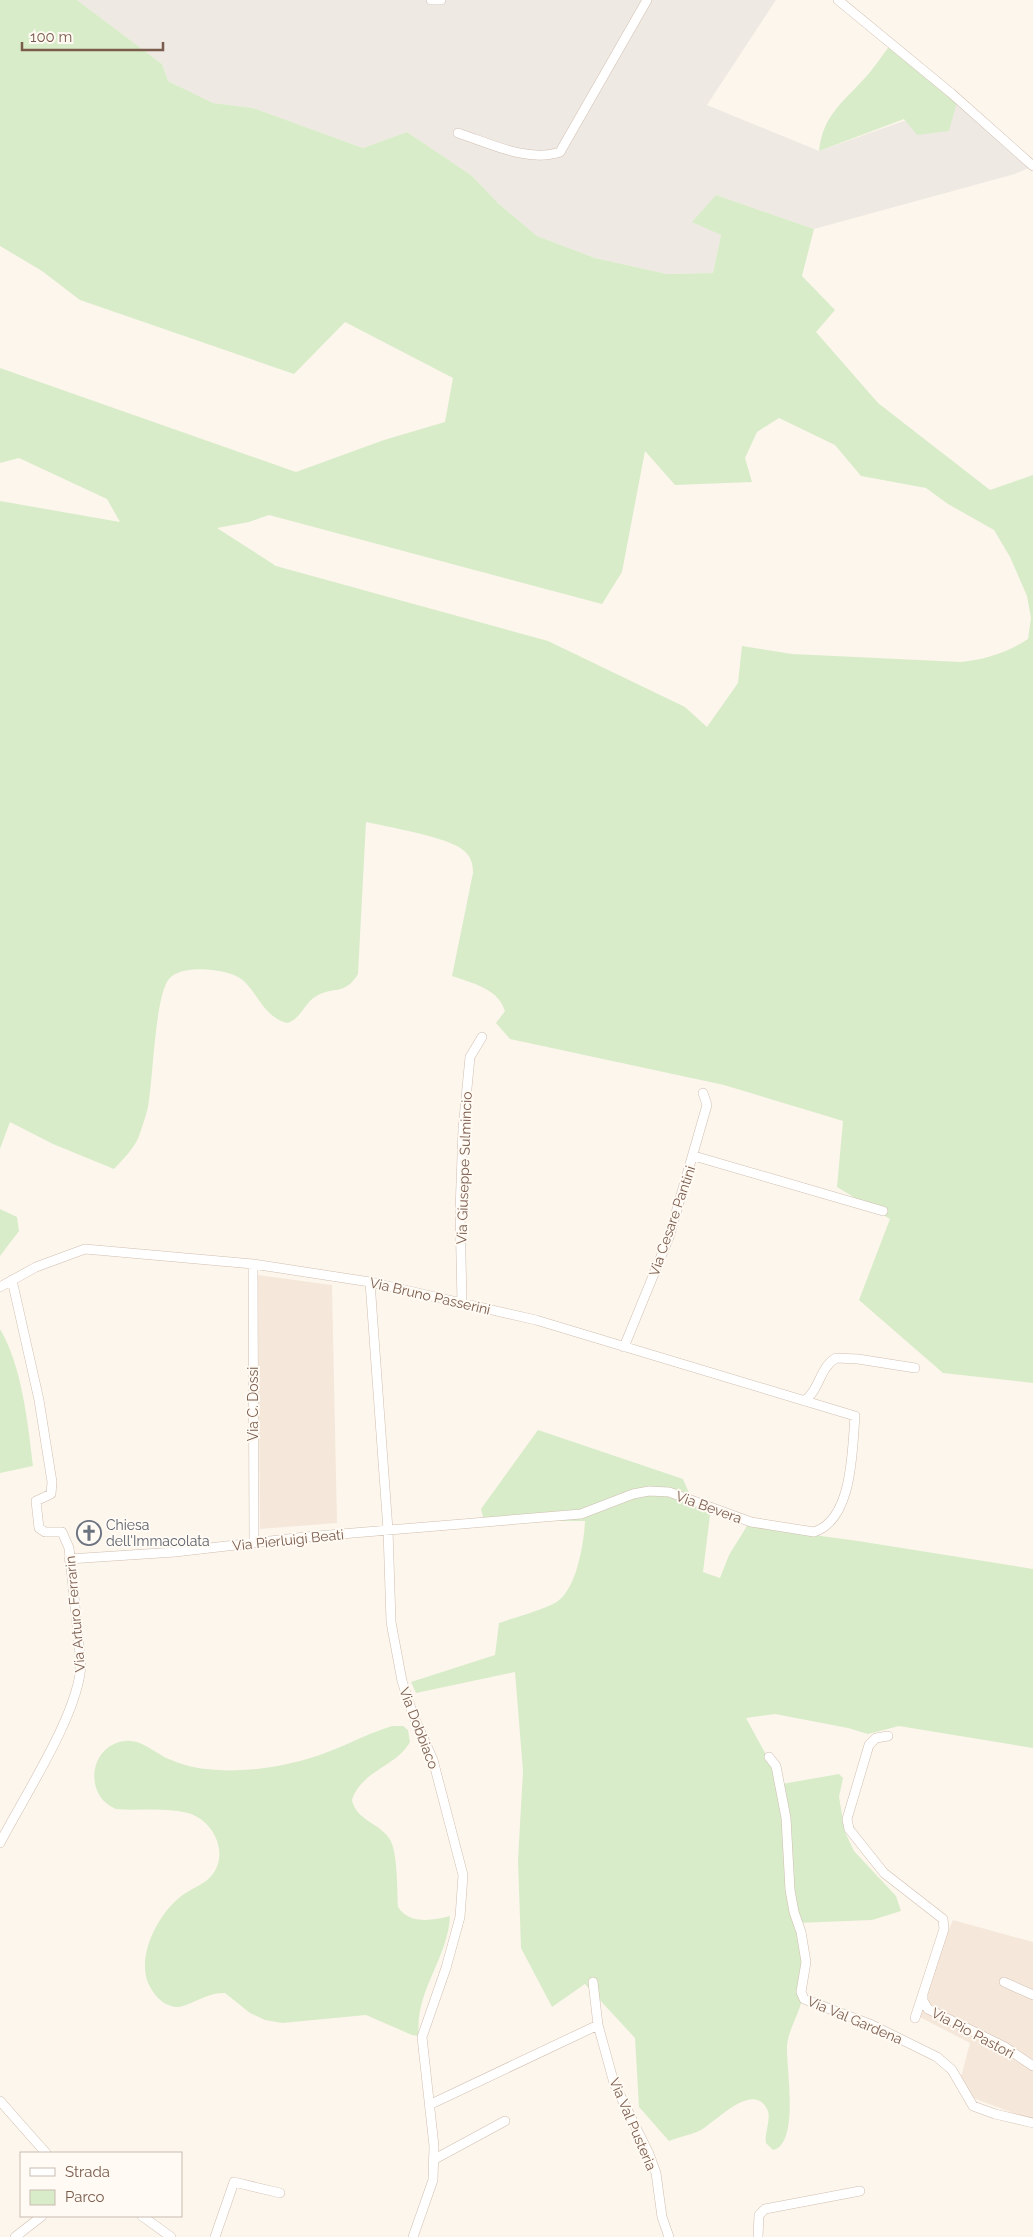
<svg xmlns="http://www.w3.org/2000/svg" width="1033" height="2237" viewBox="0 0 1033 2237" font-family="Raleway,sans-serif">
	<rect width="100%" height="100%" fill="#fdf6ec"/>
	<!-- residential -->
	<path fill="#f5e8da" d="M258,1275L332,1285L337,1523L260,1529Z
		M953,1920L1033,1942V2125L1027,2118L973,2098L961,2077L970,2043L912,2013Z"/>
	<!-- industrial -->
	<path fill="#efe9e4" d="M77,0H776L707,105L819,151L957,102L1031,167L1015,174L814,229L716,195L721,235L713,273L667,274L595,258L537,236L499,204L471,175L407,132L363,148L253,108L213,103L168,81L162,64Z"/>
	<!-- green -->
	<path fill="#d8ecc9" fill-rule="evenodd" d="M0,0H77L162,64L168,81L213,103L253,108L363,148L407,132L471,175L499,204L537,236L595,258L667,274L713,273L721,235L692,222L716,195L814,229L802,276L835,310L816,332L878,403L990,490L1033,475V1383L943,1373L859,1300L890,1219L837,1187L843,1121L724,1085L510,1039L496,1023L505,1011C498,988 471,983 452,976L473,873C473,864 471,856 463,850C448,837 388,827 366,822L358,974C344,997 333,985 315,997C304,1004 300,1020 287,1023C258,1015 256,981 231,974C216,969 181,965 169,979C155,995 153,1081 148,1107C146,1116 142,1127 139,1136C134,1149 123,1159 114,1169L53,1144L10,1122L0,1149V501L120,522L107,499L19,458L0,463V368L296,472L384,440L445,422L453,378L345,322L294,374L80,300L42,271L0,246ZM779,418L835,445L861,476L926,488L948,504L994,530L1010,557L1027,596L1031,618L1028,639C1006,653 986,659 961,662L792,654L742,646L738,683L707,727L685,707L548,641L276,566L217,528L249,522L269,515L602,604L622,572L645,451L675,485L752,482L745,458L757,432Z
		M892,43L957,102L949,131L917,135L904,119L819,151C823,116 841,104 863,80C874,69 882,55 892,43Z
		M0,1209L17,1217L19,1231L0,1256Z
		M0,1329C22,1366 28,1424 33,1466L0,1473Z
		M538,1430L683,1479L693,1502L710,1515L703,1572L720,1578L729,1555L747,1526L858,1541L1033,1569V1748L899,1726L868,1734L848,1728L775,1714L746,1718L782,1784L839,1774L843,1778L839,1797L845,1832L854,1851L896,1896L901,1911L872,1920L797,1923C801,1947 807,1975 802,1999C799,2015 788,2030 787,2046C786,2067 800,2144 773,2150L766,2143C764,2133 772,2118 767,2109C752,2080 714,2124 699,2131C690,2135 679,2137 669,2141L639,2107L635,2038L585,1984L552,2007L521,1948L518,1860L523,1771L515,1672L416,1693L411,1682L495,1655L499,1623C513,1618 547,1609 558,1601C577,1587 584,1543 585,1521H489L483,1517L481,1509Z
		M392,1726H403L408,1730L410,1742C396,1767 362,1770 352,1800C356,1820 379,1823 389,1838C398,1850 397,1890 398,1907C408,1924 432,1921 450,1916C448,1959 414,1992 419,2036L412,2035L366,2015L282,2023L265,2020L250,2013L225,1993C206,1992 188,2008 175,2007C162,2005 153,1994 148,1983C137,1955 158,1915 179,1898C189,1889 205,1885 213,1874C229,1852 213,1820 188,1813C165,1807 140,1811 116,1809C83,1796 89,1745 125,1741C140,1739 153,1751 166,1758C178,1763 193,1768 206,1769C238,1773 277,1768 307,1759C336,1751 363,1735 392,1726Z"/>
	<g fill="none" stroke-linecap="round" stroke-linejoin="round">
		<defs>
			<path id="minor" d="M431,0H441
				M838,0L951,93L1033,166
				M458,133C489,143 528,163 560,152L647,0
				M694,1156L883,1211
				M253,1264L254,1543
				M370,1282L388,1530L391,1622L402,1681L413,1715L433,1760L463,1875L460,1917L446,1968L422,2037L434,2146L433,2180L413,2237
				M0,1287L36,1267L85,1249L253,1264L370,1282L536,1320L855,1416C852,1451 853,1519 814,1532L751,1522L669,1492L649,1491L633,1494L581,1514L305,1537L175,1552L69,1559
				M462,1303L460,1211L463,1129L470,1057L482,1037
				M624,1347L669,1237L707,1105L703,1093
				M804,1401C820,1390 819,1368 836,1358L858,1359L915,1368
				M888,1736L876,1738L869,1745L847,1819L849,1829L884,1873L943,1919L944,1929L915,2018
				M769,1757L776,1766L786,1818L790,1890L794,1912L801,1932L806,1962L801,1992L804,1999L872,2025L937,2057L952,2070L973,2106L995,2114L1033,2123
				M0,1843C24,1796 79,1714 81,1664L69,1548L62,1532H45L39,1528L36,1501L51,1494L52,1482L39,1400L12,1280
				M593,1982L598,2025L614,2083L649,2154L656,2173L662,2217L669,2237
				M1004,1982L1033,1995
				M923,1995V2001L928,2009L1005,2047L1033,2066
				M0,2101L46,2153
				M429,2105L598,2025
				M433,2160L505,2121
				M142,2216L171,2237
				M15,2237L42,2216
				M215,2237L234,2182L280,2193
				M758,2237L759,2215L765,2209L860,2191"/>
		</defs>
		<!-- minor casing -->
		<use href="#minor" stroke="#d1beb0" stroke-width="10"/>
		<!-- minor -->
		<use href="#minor" stroke="#fff" stroke-width="9"/>
	</g>
	<!-- icons -->
	<defs>
		<symbol id="church-ring" viewBox="-11 -11 22 22"><circle r="9.5" fill="#fffaf3" stroke="#6b7280" stroke-width="1.5"/><path d="M-1.2-6h2.4v3.5h3.3v2.4h-3.3V6h-2.4V-.1h-3.3v-2.4h3.3Z" fill="#6b7280"/></symbol>
	</defs>
	<g fill-rule="evenodd">
		<use href="#church-ring" x="75" y="1519" width="28" height="28"/>
	</g>
	<g text-anchor="middle" stroke-width="4" stroke-linejoin="round" paint-order="stroke">
		<!-- street labels -->
		<g font-size="14" fill="#7a5c4d" stroke="#fffaf3">
			<text transform="translate(464 1168) rotate(-88)" y="5">Via Giuseppe Sulmincio</text>
			<text transform="translate(672 1221) rotate(-71)" y="5">Via Cesare Pantini</text>
			<text transform="translate(430 1296) rotate(13)" y="5">Via Bruno Passerini</text>
			<text transform="translate(253 1404) rotate(-90)" y="5">Via C. Dossi</text>
			<text transform="translate(709 1507) rotate(20)" y="5">Via Bevera</text>
			<text transform="translate(288 1540) rotate(-6)" y="5">Via Pierluigi Beati</text>
			<text transform="translate(75 1614) rotate(-95)" y="5">Via Arturo Ferrarin</text>
			<text transform="translate(419 1728) rotate(69)" y="5">Via Dobbiaco</text>
			<text transform="translate(855 2020) rotate(23)" y="5">Via Val Gardena</text>
			<text transform="translate(973 2033) rotate(28)" y="5">Via Pio Pastori</text>
			<text transform="translate(633 2124) rotate(67)" y="5">Via Val Pusteria</text>
		</g>
		<!-- worship labels -->
		<g font-size="14" fill="#5b616d" stroke="#fffaf3" text-anchor="start">
			<text x="106" y="1530">Chiesa<tspan x="106" dy="16">dell'Immacolata</tspan></text>
		</g>
	</g>
	<!-- legend -->
	<rect x="20" y="2152" width="162" height="65" fill="#fffaf3" stroke="#cabbb1"/>
	<rect x="30" y="2168" width="25" height="8" fill="#ffffff" stroke="#cabbb1"/>
	<text x="65" y="2177" font-size="15" fill="#7a5c4d">Strada</text>
	<rect x="30" y="2190" width="25" height="15" fill="#d8ecc9" stroke="#cabbb1"/>
	<text x="65" y="2202" font-size="15" fill="#7a5c4d">Parco</text>
	<!-- scale -->
	<path d="M22 42v8h141v-8" fill="none" stroke="#7a5c4d" stroke-width="2.5"/>
	<text x="30" y="42" font-size="15" fill="#7a5c4d" stroke="#fffaf3" stroke-width="4" paint-order="stroke">100 m</text>
</svg>
